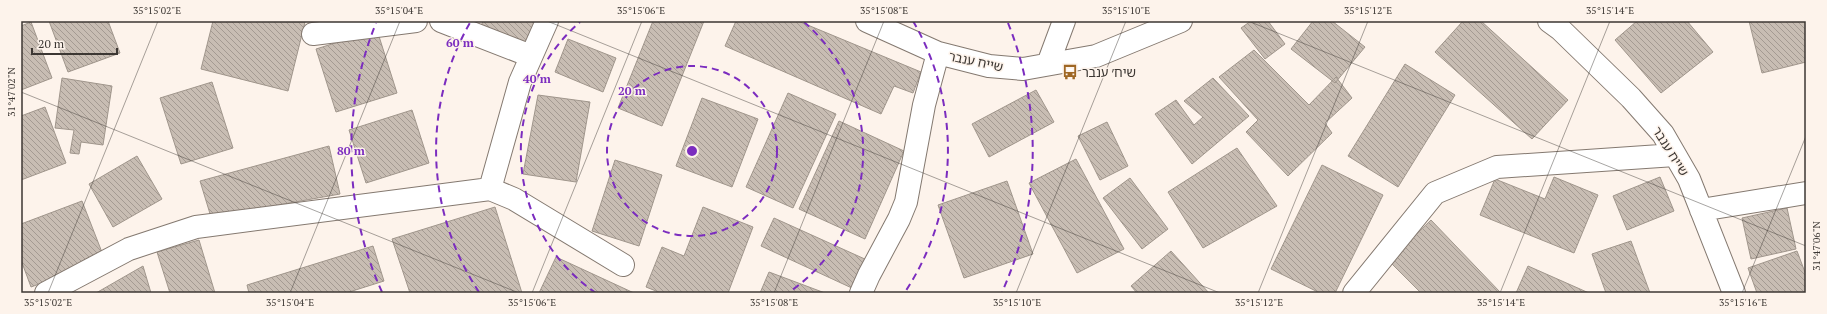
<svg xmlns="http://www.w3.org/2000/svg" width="1827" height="314" viewBox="0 0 1827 314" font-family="'PT Serif','Noto Sans Hebrew',serif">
	<defs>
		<pattern id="building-back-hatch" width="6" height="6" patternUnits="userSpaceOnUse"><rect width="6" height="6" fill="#c8bdb3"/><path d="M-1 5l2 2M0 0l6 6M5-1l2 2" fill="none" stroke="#a49a92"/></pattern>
	</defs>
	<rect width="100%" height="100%" fill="#fdf3eb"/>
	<!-- building -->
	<path fill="url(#building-back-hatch)" stroke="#a0968c" d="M49,21H108L120,53L68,72Z
		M213,21L305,22L288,91L201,69Z
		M483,21H537L527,45L481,26Z
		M653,21H704L662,126L618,108Z
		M736,21H798L921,72L913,93L894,86L881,114L725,46Z
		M1251,21H1268L1285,44L1265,59L1241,28Z
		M1313,21H1332L1365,47L1335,83L1291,49Z
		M1463,21H1481L1568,100L1532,139L1435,52Z
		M1637,21H1687L1713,52L1661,93L1615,40Z
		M1749,21H1806V62L1762,73Z
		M31,22L52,78L21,90V26Z
		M377,30L397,93L336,112L316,49Z
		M568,39L616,58L603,92L555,72Z
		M1254,50L1309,105L1336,77L1352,98L1325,123L1332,133L1288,176L1246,132L1258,120L1219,77Z
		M1405,64L1455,95L1398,187L1348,156Z
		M62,78L112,86L103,145L81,142L79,154L70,153L74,130L55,128Z
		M1213,78L1249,116L1192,164L1155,114L1176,100L1194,125L1203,117L1184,101Z
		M212,82L233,148L181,164L160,98Z
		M1036,90L1054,122L989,157L972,124Z
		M788,93L836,114L793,208L746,187Z
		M538,95L590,102L576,182L523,174Z
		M702,98L758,119L732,187L676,166Z
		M45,107L66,163L21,180V116Z
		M412,110L429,163L366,183L349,130Z
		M839,121L904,151L865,239L799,209Z
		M1107,122L1128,166L1100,180L1078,136Z
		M329,146L340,194L211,217L200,181Z
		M1237,148L1277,206L1203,248L1168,192Z
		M137,156L162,199L113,227L89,184Z
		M1076,159L1124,249L1077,273L1029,183Z
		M615,160L662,175L639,246L592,231Z
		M1322,165L1383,195L1335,293H1320L1271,269Z
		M1554,177L1598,195L1574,253L1480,215L1495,179L1545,199Z
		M1660,177L1674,211L1627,230L1613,196Z
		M1130,178L1168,229L1142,249L1103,198Z
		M1007,181L1033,254L964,278L938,205Z
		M82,201L105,260L31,287L21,260V224Z
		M495,207L522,293H410L392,239Z
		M703,207L753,227L728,293H661L646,287L662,247L684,256Z
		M1787,208L1796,249L1751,259L1742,218Z
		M774,218L867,260L854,289L761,246Z
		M1431,220L1500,292L1499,293H1421L1389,261Z
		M199,240L215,293H170L157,252Z
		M1631,241L1650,293H1606L1592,254Z
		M373,246L384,281L346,293H249L247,285Z
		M1171,251L1209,293H1137L1131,286Z
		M1797,251L1806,275V293H1757L1748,268Z
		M556,257L634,293H539Z
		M143,266L151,293H96Z
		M1528,266L1589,293H1516Z
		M769,272L825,293H760Z"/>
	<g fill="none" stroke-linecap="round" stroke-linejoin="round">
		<defs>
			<path id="minor" d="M441,21L531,56
				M867,21L938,53L989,66L1023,69L1096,56L1181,21
				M1549,21L1560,29L1631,98L1663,134L1689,179L1734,293
				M313,34L416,21
				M1048,64L1064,21
				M490,189L520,82L547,21
				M1701,210L1806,193
				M46,293L129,249L196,227L490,189L514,199L623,265
				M861,293L869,275L899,219L906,202L924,105L938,53
				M1354,293L1435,193L1497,167L1675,155"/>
		</defs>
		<!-- minor casing -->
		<use href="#minor" stroke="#847970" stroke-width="24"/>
		<!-- minor -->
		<use href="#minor" stroke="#fff" stroke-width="22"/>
	</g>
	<!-- ticks -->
	<path fill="none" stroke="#3c3733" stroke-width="1" stroke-opacity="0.45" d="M547,21L1220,293M1248,21L1806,246M21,92L519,293M48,293L158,21M290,293L400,21M532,293L642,21M774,293L884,21M1016,293L1126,21M1258,293L1368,21M1500,293L1610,21M1742,293L1806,136"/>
	<!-- distance rings -->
	<g fill="none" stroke="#7b2cbf" stroke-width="2" stroke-dasharray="7 5">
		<circle cx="692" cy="151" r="85"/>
		<path d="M596 293A171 171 0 0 1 580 22M804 22A171 171 0 0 1 788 293"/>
		<path d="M479 292A256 256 0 0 1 471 21M913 21A256 256 0 0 1 905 292"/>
		<path d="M382 292A341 341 0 0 1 376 23M1008 23A341 341 0 0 1 1002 292"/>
	</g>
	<!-- icons -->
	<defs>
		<symbol id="bus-bare" viewBox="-9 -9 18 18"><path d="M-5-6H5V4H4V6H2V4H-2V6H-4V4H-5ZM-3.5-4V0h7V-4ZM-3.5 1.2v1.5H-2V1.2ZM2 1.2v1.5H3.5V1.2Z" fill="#9f6724" stroke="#fdf3eb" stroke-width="2.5" paint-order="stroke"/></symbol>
	</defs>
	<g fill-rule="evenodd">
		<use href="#bus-bare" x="1059" y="61" width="22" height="22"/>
	</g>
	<g text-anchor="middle" stroke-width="3" stroke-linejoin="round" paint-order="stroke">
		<!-- street labels -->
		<g font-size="13" fill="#3c3733" stroke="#fdf3eb">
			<text transform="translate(976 61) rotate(12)" y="5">שייח ענבר</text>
			<text transform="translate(1671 151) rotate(58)" y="5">שייח ענבר</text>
		</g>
		<!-- poi labels -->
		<g font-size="13" fill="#3c3733" stroke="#fdf3eb" text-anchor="start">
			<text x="1082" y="77">שיח׳ ענבר</text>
		</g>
	</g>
	<circle cx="692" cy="151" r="6" fill="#7b2cbf" stroke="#fdf3eb" stroke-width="2"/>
	<g font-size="12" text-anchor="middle" font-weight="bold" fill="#7b2cbf" stroke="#fdf3eb" stroke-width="3" stroke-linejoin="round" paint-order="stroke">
		<text x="460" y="47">60 m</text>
		<text x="537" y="83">40 m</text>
		<text x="632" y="95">20 m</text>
		<text x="351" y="155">80 m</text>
	</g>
	<!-- border -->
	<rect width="1827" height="314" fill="none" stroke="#fdf3eb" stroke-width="44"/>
	<!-- scale -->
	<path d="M32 48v6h85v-6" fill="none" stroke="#3c3733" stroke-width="2"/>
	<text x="38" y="48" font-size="12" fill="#3c3733" stroke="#fdf3eb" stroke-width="3" paint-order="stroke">20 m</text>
	<rect x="22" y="22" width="1783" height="270" fill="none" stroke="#3c3733" stroke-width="1.5"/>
	<g font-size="10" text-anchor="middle" fill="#3c3733">
		<text x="157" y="14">35°15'02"E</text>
		<text x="399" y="14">35°15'04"E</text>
		<text x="641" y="14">35°15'06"E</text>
		<text x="884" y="14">35°15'08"E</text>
		<text x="1126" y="14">35°15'10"E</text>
		<text x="1368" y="14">35°15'12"E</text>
		<text x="1610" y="14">35°15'14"E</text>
		<text transform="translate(11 92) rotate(-90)" y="4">31°47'02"N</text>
		<text transform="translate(1816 246) rotate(-90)" y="4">31°47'06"N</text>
		<text x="48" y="306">35°15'02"E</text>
		<text x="290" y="306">35°15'04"E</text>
		<text x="532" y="306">35°15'06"E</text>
		<text x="774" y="306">35°15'08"E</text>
		<text x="1017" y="306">35°15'10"E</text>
		<text x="1259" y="306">35°15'12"E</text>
		<text x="1501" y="306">35°15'14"E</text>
		<text x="1743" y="306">35°15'16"E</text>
	</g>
</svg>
